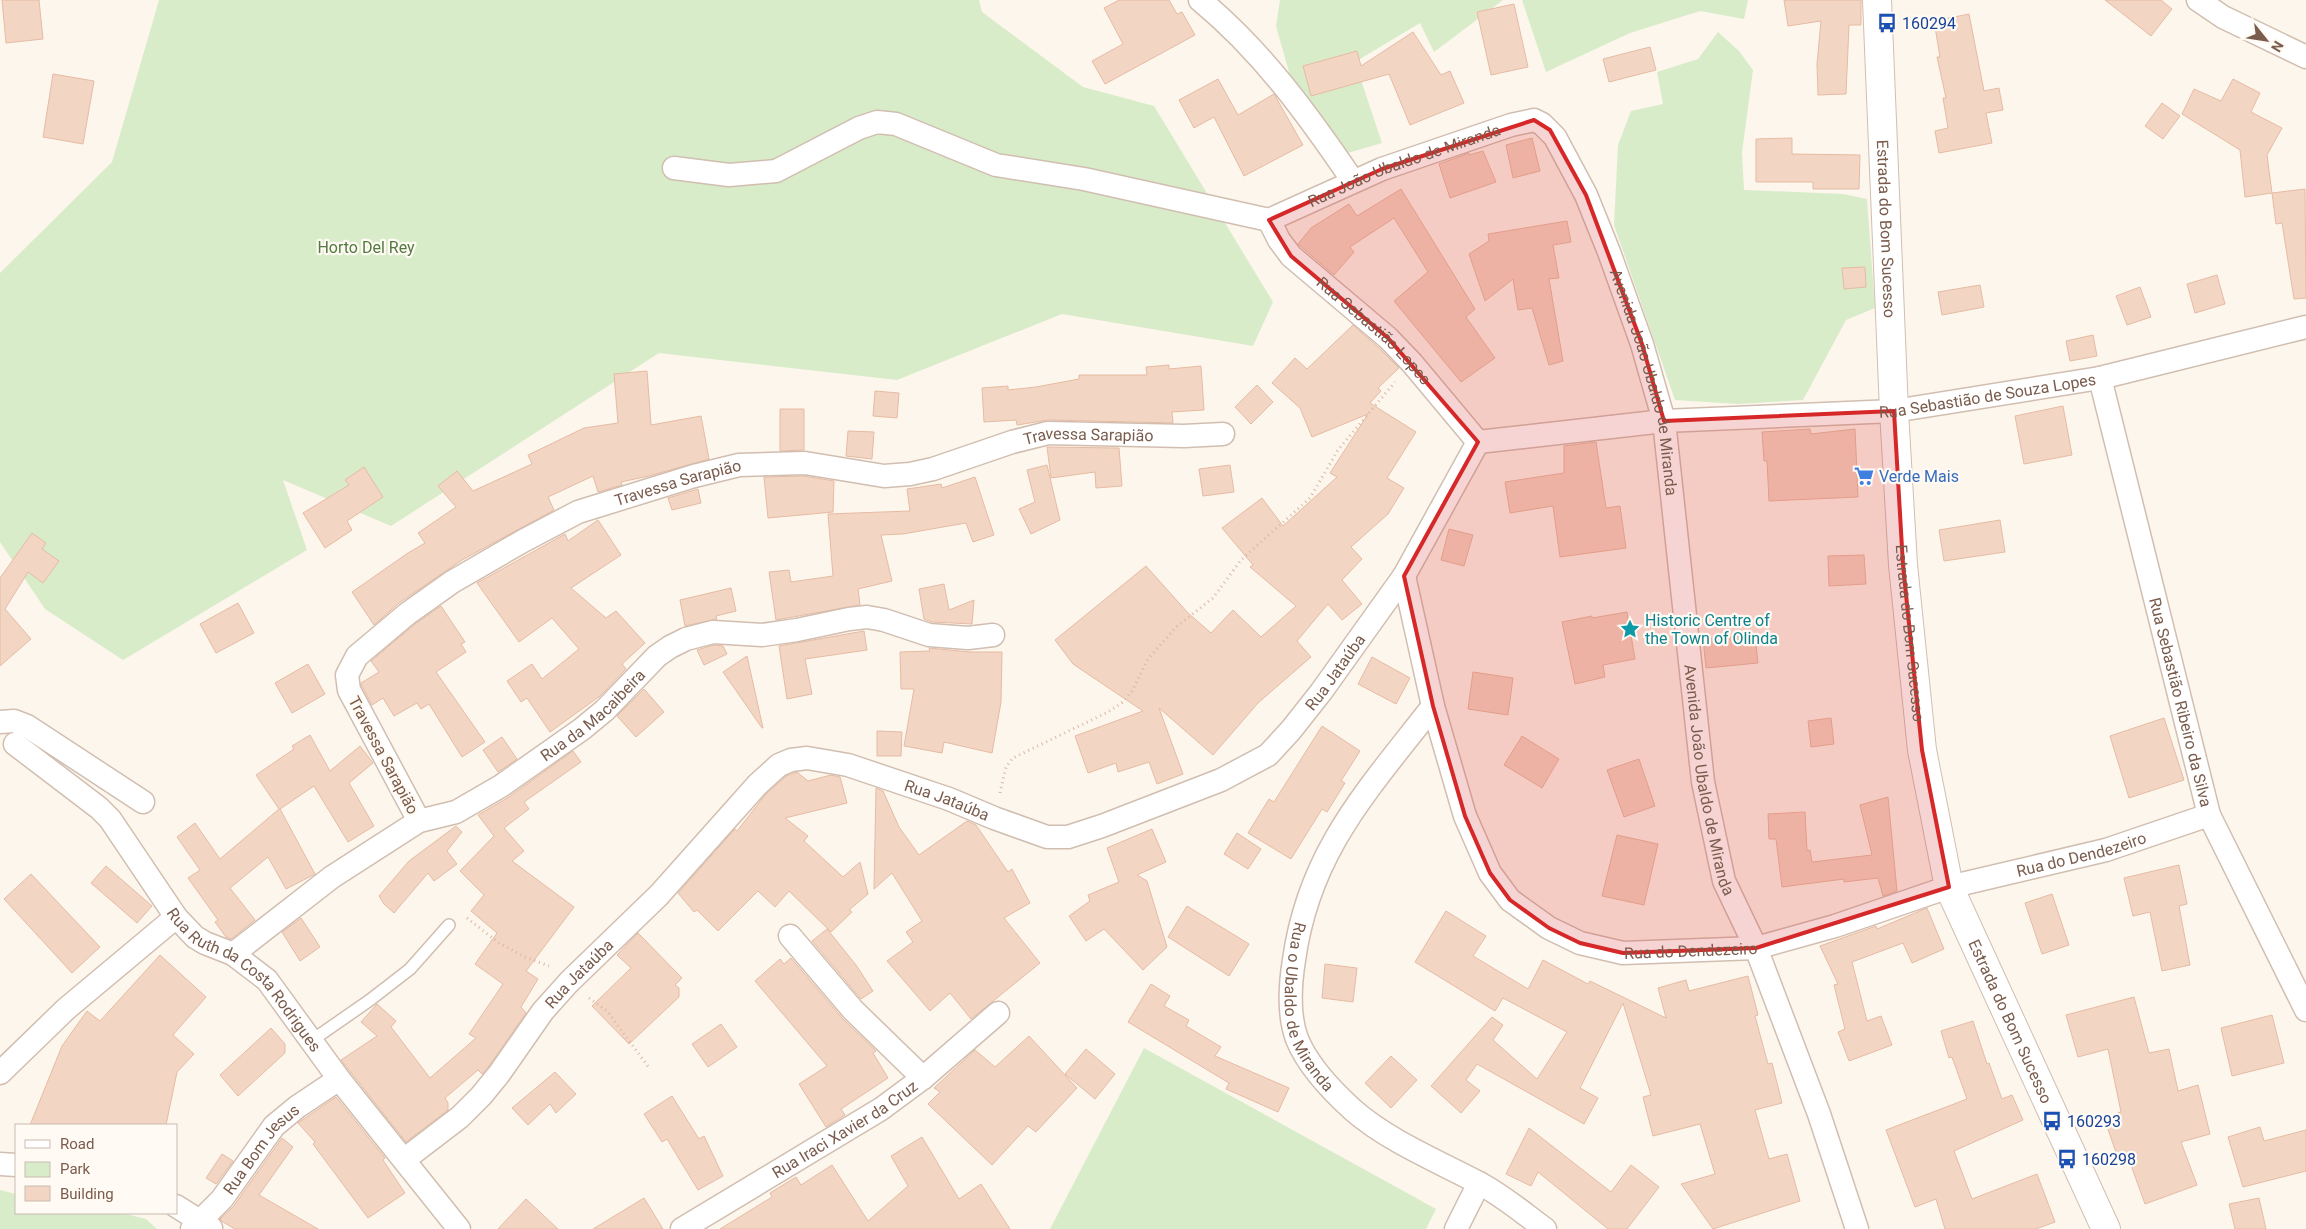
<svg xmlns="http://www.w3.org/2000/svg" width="2306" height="1229" viewBox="0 0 2306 1229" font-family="Roboto,sans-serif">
	<rect width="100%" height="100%" fill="#fdf6ec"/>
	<!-- green -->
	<path fill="#d8ecc9" d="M159,0H979L982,12L1083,87L1154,106L1273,302L1253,346L1062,314L897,380L659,353L391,526L283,480L307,550L123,660L45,609L0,542V273L112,162Z
		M1280,0H1503L1434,52L1420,23L1355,62L1382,143L1324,160L1298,104L1276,26Z
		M1522,0H1748L1744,19L1700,11L1630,33L1546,72Z
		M1718,32L1739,51L1753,70L1742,152L1744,190L1843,194L1867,199L1875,308L1846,320L1803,400L1738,404L1675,400L1614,225L1618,145L1631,111L1663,104L1657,72L1698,59Z
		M1144,1048L1436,1209L1426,1229H1050Z
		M0,1190L16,1194V1213H122L146,1219L157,1229H0Z"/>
	<!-- building -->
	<path fill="#f3d5c3" stroke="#e6bba3" d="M2,0H39L43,39L6,43Z
		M1119,0H1169L1177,14L1182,12L1195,35L1105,84L1092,61L1123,44L1104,8Z
		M1784,0H1861V25H1849L1846,94L1818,95L1817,64L1821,21L1788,26Z
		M2105,0H2161L2172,9L2151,36Z
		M1514,4L1528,67L1491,75L1477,12Z
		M1969,14L1984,91L1999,88L2003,110L1986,113L1992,143L1939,153L1935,131L1948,128L1943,98H1946L1937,57H1940L1934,21Z
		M1413,32L1441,75L1450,71L1464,103L1410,125L1389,74L1311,96L1303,66L1357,51L1361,66Z
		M1650,47L1656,70L1609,82L1603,59Z
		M53,74L94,81L83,144L43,137Z
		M1218,79L1238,115L1274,94L1303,145L1244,176L1214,117L1194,128L1179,100Z
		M2233,79L2260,93L2251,112L2282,128L2267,155L2272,193L2245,197L2240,150L2182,114L2194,89L2221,101Z
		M2162,103L2180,116L2163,139L2145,126Z
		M1532,138L1540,171L1513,178L1506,145Z
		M1792,138V154L1860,155L1859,189H1813V182H1756V139Z
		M1483,151L1496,182L1450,198L1439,164L1469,153V155Z
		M1401,189L1475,309L1466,317L1495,358L1461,382L1394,301L1428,272L1394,218L1350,247L1354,252L1334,275L1298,244L1311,228L1349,204L1357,216Z
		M2305,189L2306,298L2294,299L2282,223L2276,224L2272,193Z
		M1567,221L1571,242L1553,245L1559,278L1549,279L1563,361L1549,365L1532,308L1518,310L1513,279L1485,301L1469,254L1489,241L1488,234Z
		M1865,267L1866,287L1844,289L1842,268Z
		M2217,275L2225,304L2195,313L2187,284Z
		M1980,285L1984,307L1942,315L1938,292Z
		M2140,287L2151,317L2127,325L2116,296Z
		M1353,325L1379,348L1399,368L1378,388L1381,391L1370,403L1416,432L1387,478L1404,488L1388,514L1351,547L1362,559L1342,580L1362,604L1342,620L1328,604L1297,641L1311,657L1258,703L1213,755L1159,708L1183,774L1157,784L1149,762L1118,772L1116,763L1088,773L1075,736L1143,711L1073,664L1055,640L1146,566L1188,613L1211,633L1233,610L1261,637L1296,606L1250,567L1253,565L1222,528L1262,498L1283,526L1337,477L1330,473L1368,414L1312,437L1300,408L1272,383L1295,358L1307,369Z
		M2093,335L2097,356L2070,361L2066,341Z
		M1169,365V369L1201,366L1204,410L1172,412L1173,423L1048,420L1017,425L1016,420L984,422L982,388L1008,386V390L1036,387L1079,379V375H1147L1146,367Z
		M647,371L651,425L701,416L709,459L649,476L621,482L622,485L598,492L593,476L548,497L554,510L462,560L399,603L374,625L352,592L408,553L425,543L418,533L456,507L438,486L457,471L473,491L532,464L528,455L584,428L618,423L614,374Z
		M1257,385L1273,402L1251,424L1235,407Z
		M875,391L899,393L897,418L873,416Z
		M2063,406L2072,455L2024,464L2015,416Z
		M780,409H804V450L780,451Z
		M1810,429L1811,434L1855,429L1858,497L1769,501L1767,461H1764L1762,432Z
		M848,431L874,432L872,459L846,456Z
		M1596,442L1606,508L1620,506L1626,548L1560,557L1553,506L1510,513L1505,482L1564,473V446Z
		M1047,447L1119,448L1122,486L1096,488L1095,472L1051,478Z
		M1047,465L1060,520L1031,534L1019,509L1035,502L1027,470Z
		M1230,465L1234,492L1203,496L1199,469Z
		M364,467L383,497L347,521L352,530L325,548L303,513L349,485L345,480Z
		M804,476L834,481L833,512L768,518L764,477Z
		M975,477L994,535L973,542L966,523L903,534L881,535L892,581L858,589L860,605L776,620L769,572L789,570L791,582L833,576L828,514L910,511L907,489L941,484L942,488Z
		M698,489L701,503L672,510L668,498Z
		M598,520L621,555L571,588L606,618L616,611L645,643L622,664L626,669L600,696L550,732L527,698L521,702L507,681L532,664L542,679L579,649L552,618L519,642L477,583L565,534L568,541Z
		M2000,520L2005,552L1944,561L1939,530Z
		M1449,529L1473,535L1464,566L1441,560Z
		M32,533L46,543L42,549L59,561L43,583L28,572L5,609L31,639L0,666V578Z
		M1864,555L1866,584L1829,586L1828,556Z
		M944,584L949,610L974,600L972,624L932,622L924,619L919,589Z
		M731,588L736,611L716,616L717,619L685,626L680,600Z
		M238,603L254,633L216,653L200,624Z
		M441,606L465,642L461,644L466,652L436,672L485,742L462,757L429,704L421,709L417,703L394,716L383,698L372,705L362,686L361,683L379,672L371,661L415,624Z
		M1627,612L1635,659L1603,665L1605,677L1575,684L1562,622L1592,616V618Z
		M864,631L867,650L805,659L812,694L787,699L779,646Z
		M1755,635L1758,663L1706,668L1703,639Z
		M714,645L723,646L727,654L704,665L697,650Z
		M929,648L970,652H1002L1001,702L992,753L944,742L942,753L904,746L914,689H901L900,652L930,651Z
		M747,656L763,728H762L723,672Z
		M1372,657L1410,678L1396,704L1358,684Z
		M308,664L325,694L292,713L275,683Z
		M1473,672L1513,678L1508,715L1468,709Z
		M644,689L664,712L636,737L617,716Z
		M1831,718L1834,744L1811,747L1808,721Z
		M2164,718L2184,780L2129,798L2110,736Z
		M1322,726L1360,751L1341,781L1345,783L1327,812L1322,809L1291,859L1248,833L1269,799L1274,802Z
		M877,731L902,732L901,756H877Z
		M310,735L330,771L360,746L373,763L349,783L374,826L348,842L314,786L280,809L315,874L286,889L268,857L230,888L255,920L231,939L226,937L215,922L218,920L188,878L200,870L177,837L195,823L220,859L279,809L256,775L294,749L292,746Z
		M1522,736L1559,759L1542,788L1504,765Z
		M502,737L517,759L498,772L483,750Z
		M573,751L581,762L524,802L529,809L504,828L524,851L512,861L574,907L526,971L538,979L521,1007L526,1013L489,1066L482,1074L478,1070L445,1098L448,1103V1110L406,1142L341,1060L377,1036L361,1022L377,1004L396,1021L391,1027L430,1078L476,1038L469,1034L503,984L475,964L497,933L471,911L484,895L460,871L494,836L478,815L509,797Z
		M1639,759L1655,806L1624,817L1607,770Z
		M797,772L808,781L831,775L840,777L847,803L785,818L808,836L804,841L843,877L860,862L868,894L849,910L852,912L831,932L789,891L775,907L758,891L718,931L697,910L694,912L678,893L735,829L737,831L766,794L786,776Z
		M876,788L883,791L899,827L919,855L967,821L976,825L1008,872L1012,869L1030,903L1004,918L1040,963L971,1019L950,993L930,1011L887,961L913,942L906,932L922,921L892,873L874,889Z
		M1888,797L1897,891L1883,896L1878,878L1844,882V879L1782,887L1776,839H1769L1768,814L1805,812L1807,851L1810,850L1812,862L1872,855L1860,805Z
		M456,826L462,832L447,851L457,864L434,881L428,873L394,913L384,904L379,896L409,861Z
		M1152,829L1166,862L1137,875L1147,881L1167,947L1143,970L1104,929L1086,941L1069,916L1090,901L1088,895L1119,882L1107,848Z
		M1237,833L1261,849L1248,869L1224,854Z
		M1617,835L1658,844L1644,905L1602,896Z
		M2179,865L2187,904L2179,906L2190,965L2162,971L2150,912L2133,916L2124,878Z
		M106,866L152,906L137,923L91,883Z
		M31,874L100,947L72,973L4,899Z
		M2052,894L2069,945L2042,954L2025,903Z
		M1187,906L1249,944L1229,976L1168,937Z
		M1927,908L1944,949L1912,963L1903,943L1852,962L1867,1021L1881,1016L1892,1045L1849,1061L1838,1032L1845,1029L1834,985L1838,984L1820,946L1876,926L1877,929Z
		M1446,911L1486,936L1473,956L1528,989L1543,960L1588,984L1590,981L1666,1018L1658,988L1686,980L1689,991L1748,976L1758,1015L1755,1016L1768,1064L1772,1063L1782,1103L1755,1110L1769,1159L1787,1154L1800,1201L1713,1229L1681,1184L1715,1174L1700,1124L1653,1136L1643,1097L1651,1095L1623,1003L1580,1088L1598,1098L1584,1124L1477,1064L1466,1080L1480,1091L1461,1113L1431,1086L1492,1017L1503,1025L1493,1040L1537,1079L1567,1032L1503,998L1495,1011L1415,962Z
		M301,918L320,947L300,961L282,932Z
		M827,929L856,965L873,991L861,999L812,941Z
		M638,933L682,978L675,985L679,988V997L629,1044L592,1006L631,968L617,955Z
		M160,955L206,997L173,1035L194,1054L177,1072L166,1125H30L62,1046L87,1011L100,1021Z
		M791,958L843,1019L876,1051L873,1053L888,1078L841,1109L845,1115L826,1127L799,1084L827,1066L755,981L780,959L784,964Z
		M1325,964L1357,968L1353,1002L1322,998Z
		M1151,984L1170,996L1164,1006L1189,1020L1186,1026L1221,1047L1215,1056L1289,1088L1278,1112L1226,1089L1229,1083L1128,1022Z
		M2134,997L2149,1053L2169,1049L2178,1091L2198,1085L2210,1134L2181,1142L2197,1185L2145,1204L2128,1157L2119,1161L2104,1118L2121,1112L2108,1049L2078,1057L2066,1015Z
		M2272,1015L2284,1063L2232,1076L2221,1028Z
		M1973,1021L1987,1064L1989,1063L2002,1099L2012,1095L2023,1120L1954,1151L1972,1199L2037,1174L2055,1222L2036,1229H1945L1936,1199L1915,1207L1886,1130L1967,1099L1952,1057L1949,1058L1941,1031Z
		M721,1024L737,1047L708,1067L692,1044Z
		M271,1028L285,1044V1053L238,1096L220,1075Z
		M1029,1036L1077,1088L1036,1132L1028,1126L992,1165L928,1104L940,1092L934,1088L975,1050L995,1067Z
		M1086,1049L1115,1074L1095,1099L1065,1074Z
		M1391,1056L1417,1080L1391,1108L1365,1083Z
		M555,1072L576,1094L556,1113L550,1104L528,1125L512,1108Z
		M672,1096L699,1139L704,1136L723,1176L698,1190L667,1139L662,1142L644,1114Z
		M336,1097L385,1158L383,1160L405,1193L368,1218L313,1144L315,1142L298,1123Z
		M2260,1127L2264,1141L2306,1130V1171L2243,1187L2228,1137Z
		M1529,1128L1611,1192L1631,1165L1659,1187L1627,1229H1608L1538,1172L1531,1186L1506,1174Z
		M922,1137L959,1199L981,1184L1010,1229H720L772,1197L770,1193L796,1177L801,1185L832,1165L868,1221L908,1186L891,1156Z
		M282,1138L293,1147L259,1195L318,1229H235L223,1222L220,1219L233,1207Z
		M222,1154L233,1161L216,1184L206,1178Z
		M644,1198L663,1229H593Z
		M2259,1198L2266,1229H2235L2229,1204Z
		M526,1199L558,1229H498Z"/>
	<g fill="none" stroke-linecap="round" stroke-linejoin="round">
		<defs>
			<path id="service" d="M311,1041L370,1000L410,969L449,925"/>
			<g id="minor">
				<path d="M1200,0C1262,51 1308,115 1353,181"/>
				<path d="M2198,0L2223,17L2306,57"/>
				<path d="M674,168L729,175L776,171L859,128L877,122L896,124L996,165L1084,179L1269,220"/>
				<path id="s1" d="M1269,220L1382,169L1511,125L1534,120L1542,124L1555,137L1586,195L1609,252L1642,344L1664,421L1703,782L1724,881L1756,948L1819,1114L1857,1229"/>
				<path id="s2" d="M1269,220L1279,240L1291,256L1388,338L1412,363L1478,442"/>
				<path id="s3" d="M2100,378L2209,815L2306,1010"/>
				<path id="s4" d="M1478,442L1664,421L1894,411L2100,378L2306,327"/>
				<path id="s5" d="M1404,576L1433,706L1465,816L1490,873L1510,900L1549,928L1580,943L1623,953L1756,948L1835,926L1949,887L2106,850L2209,815"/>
				<path id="s6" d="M1433,706C1368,790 1309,851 1294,960C1290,985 1288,1015 1297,1039C1308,1066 1332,1091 1353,1110C1387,1140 1437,1161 1477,1182C1501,1194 1523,1213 1545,1229"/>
				<path d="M0,722L14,721L27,726L143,802"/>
				<path id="s7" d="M15,744L99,808L110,819L176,917L195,937L205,943L233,954L267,980L339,1079L459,1229"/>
				<path id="s8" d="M419,821L349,690L347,675L357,656L407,614L452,582L523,541L578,512L694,476L739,465L805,463L884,476L910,474L933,469L1012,442L1048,433L1184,436L1223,434"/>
				<path d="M790,936L853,1010L923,1078"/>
				<path id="s9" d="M233,954L332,877L419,821L456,812L501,786L582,729L605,710L657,656L670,647L686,639L713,632L762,635L797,630L849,619L867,617L884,620L929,635L968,638L993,635"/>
				<path d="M0,1073L66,1009L176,917"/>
				<path id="s10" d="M405,1159L460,1117L481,1096L499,1074L543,1011L569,982L659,895L757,785L779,765L791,760L807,758L848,765L949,799L994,818L1047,837H1068L1102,826L1221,780L1268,755L1291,730L1321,692L1404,576L1478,442"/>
				<path d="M0,1164L16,1165"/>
				<path d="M176,1206L211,1228"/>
				<path id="s11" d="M192,1229L222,1199L274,1126L297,1107L339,1079"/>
				<path id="s12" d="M682,1229L881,1109L923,1078L998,1013"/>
				<path d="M1456,1229L1479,1183"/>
			</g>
			<g id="tertiary">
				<path id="s13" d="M1877,0L1894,411L1903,565L1922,750L1949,887L2106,1229"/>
			</g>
		</defs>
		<!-- service casing -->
		<use href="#service" stroke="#d1beb0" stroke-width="14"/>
		<!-- minor casing -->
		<use href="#minor" stroke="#d1beb0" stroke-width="25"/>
		<!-- tertiary casing -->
		<use href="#tertiary" stroke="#d1beb0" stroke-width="30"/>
		<!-- path -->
		<path stroke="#d9b8a5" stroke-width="3" stroke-dasharray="1 4" stroke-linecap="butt" d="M1000,793L1006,767L1013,758L1108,712L1123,702L1132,691L1148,659L1176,627L1213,598L1241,560L1310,498L1338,450L1395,382
			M467,918L499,943L525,957L549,966
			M589,998L607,1011L650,1069"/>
		<!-- service -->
		<use href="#service" stroke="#fff" stroke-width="11"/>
		<!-- minor -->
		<use href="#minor" stroke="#fff" stroke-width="22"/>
		<!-- tertiary -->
		<use href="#tertiary" stroke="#fff" stroke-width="28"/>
	</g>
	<!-- marked area -->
	<path fill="#d62828" fill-opacity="0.2" stroke="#d62828" stroke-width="4" stroke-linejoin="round" d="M1534,120L1550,130L1586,195L1642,344L1664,421L1894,411L1903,565L1922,750L1949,887L1756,948L1623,953L1580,943L1549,928L1510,900L1490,873L1465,816L1433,706L1404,576L1478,442L1388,338L1291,256L1269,220L1382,169Z"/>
	<!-- icons -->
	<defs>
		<symbol id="bus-bare" viewBox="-9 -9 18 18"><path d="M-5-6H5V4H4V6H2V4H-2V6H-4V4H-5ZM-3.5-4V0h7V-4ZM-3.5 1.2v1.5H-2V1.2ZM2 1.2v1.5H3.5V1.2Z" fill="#1a4fb4" stroke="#fffaf3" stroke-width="2.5" paint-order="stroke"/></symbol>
		<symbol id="supermarket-bare" viewBox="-9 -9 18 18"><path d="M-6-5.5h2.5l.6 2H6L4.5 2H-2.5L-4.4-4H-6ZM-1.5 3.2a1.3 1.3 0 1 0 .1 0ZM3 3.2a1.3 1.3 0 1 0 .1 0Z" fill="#3f7fe0" stroke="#fffaf3" stroke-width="2.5" paint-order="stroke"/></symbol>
		<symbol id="sight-bare" viewBox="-9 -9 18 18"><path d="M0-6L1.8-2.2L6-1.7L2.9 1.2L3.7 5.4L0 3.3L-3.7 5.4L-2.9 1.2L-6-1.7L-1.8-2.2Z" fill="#0f9aa8" stroke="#fffaf3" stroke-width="2.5" paint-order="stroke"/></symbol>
	</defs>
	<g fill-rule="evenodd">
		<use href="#bus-bare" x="1873" y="9" width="28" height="28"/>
		<use href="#supermarket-bare" x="1850" y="462" width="28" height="28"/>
		<use href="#sight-bare" x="1616" y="615" width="28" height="28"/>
		<use href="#bus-bare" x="2038" y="1107" width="28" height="28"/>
		<use href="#bus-bare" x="2053" y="1145" width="28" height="28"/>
	</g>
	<g text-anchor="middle" stroke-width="4.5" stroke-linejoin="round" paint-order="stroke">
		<!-- transit labels -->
		<g font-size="16" fill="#164399" stroke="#fffaf3" text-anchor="start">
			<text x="1902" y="29">160294</text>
			<text x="2067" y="1127">160293</text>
			<text x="2082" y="1165">160298</text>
		</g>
		<!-- street labels -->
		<g font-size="16" fill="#7a5c4d" stroke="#fffaf3">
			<text dy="6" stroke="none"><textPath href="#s1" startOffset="146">Rua João Ubaldo de Miranda</textPath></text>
			<text dy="6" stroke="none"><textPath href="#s13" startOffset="229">Estrada do Bom Sucesso</textPath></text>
			<text dy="6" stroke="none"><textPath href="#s2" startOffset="154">Rua Sebastião Lopes</textPath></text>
			<text dy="6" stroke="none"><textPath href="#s1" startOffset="574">Avenida João Ubaldo de Miranda</textPath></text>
			<text dy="6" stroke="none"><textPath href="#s4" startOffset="512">Rua Sebastião de Souza Lopes</textPath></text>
			<text dy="6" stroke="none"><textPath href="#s8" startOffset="974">Travessa Sarapião</textPath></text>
			<text dy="6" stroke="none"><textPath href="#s8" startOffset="554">Travessa Sarapião</textPath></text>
			<text dy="6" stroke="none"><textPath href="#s13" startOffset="634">Estrada do Bom Sucesso</textPath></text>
			<text dy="6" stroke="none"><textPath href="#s10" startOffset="1172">Rua Jataúba</textPath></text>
			<text dy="6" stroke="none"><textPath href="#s3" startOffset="334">Rua Sebastião Ribeiro da Silva</textPath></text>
			<text dy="6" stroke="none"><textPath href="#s9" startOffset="435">Rua da Macaibeira</textPath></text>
			<text transform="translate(384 755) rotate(62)" y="6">Travessa Sarapião</text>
			<text dy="6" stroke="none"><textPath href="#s1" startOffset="978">Avenida João Ubaldo de Miranda</textPath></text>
			<text dy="6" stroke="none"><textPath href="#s10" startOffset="721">Rua Jataúba</textPath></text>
			<text dy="6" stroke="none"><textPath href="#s5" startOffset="942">Rua do Dendezeiro</textPath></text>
			<text dy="6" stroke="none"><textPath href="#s5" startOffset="538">Rua do Dendezeiro</textPath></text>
			<text dy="6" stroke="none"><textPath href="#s10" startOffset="256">Rua Jataúba</textPath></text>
			<text dy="6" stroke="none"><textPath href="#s7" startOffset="334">Rua Ruth da Costa Rodrigues</textPath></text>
			<text dy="6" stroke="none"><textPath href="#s6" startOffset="345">Rua o Ubaldo de Miranda</textPath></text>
			<text dy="6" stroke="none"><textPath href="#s13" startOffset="1039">Estrada do Bom Sucesso</textPath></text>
			<text dy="6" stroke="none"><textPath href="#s12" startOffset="191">Rua Iraci Xavier da Cruz</textPath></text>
			<text dy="6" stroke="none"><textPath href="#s11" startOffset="106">Rua Bom Jesus</textPath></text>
		</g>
		<!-- park labels -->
		<g font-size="16" fill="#537a41" stroke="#fffaf3">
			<text x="366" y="253">Horto Del Rey</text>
		</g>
		<!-- shop labels -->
		<g font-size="16" fill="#366cbe" stroke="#fffaf3" text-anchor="start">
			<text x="1879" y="482">Verde Mais</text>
		</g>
		<!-- culture labels -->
		<g font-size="16" fill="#0d838f" stroke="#fffaf3" text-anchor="start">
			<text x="1645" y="626">Historic Centre of<tspan x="1645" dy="18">the Town of Olinda</tspan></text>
		</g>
	</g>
	<!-- legend -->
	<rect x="15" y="1124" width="162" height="90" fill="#fffaf3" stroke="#cabbb1"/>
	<rect x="25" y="1140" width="25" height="8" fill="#ffffff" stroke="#cabbb1"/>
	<text x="60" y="1149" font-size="15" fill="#7a5c4d">Road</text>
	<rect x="25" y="1162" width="25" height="15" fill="#d8ecc9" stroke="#cabbb1"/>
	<text x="60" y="1174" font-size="15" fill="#7a5c4d">Park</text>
	<rect x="25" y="1186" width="25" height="15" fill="#f3d5c3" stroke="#cabbb1"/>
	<text x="60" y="1199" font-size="15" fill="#7a5c4d">Building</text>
	<!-- north arrow -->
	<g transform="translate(2266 40) rotate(120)" stroke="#fffaf3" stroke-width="4" paint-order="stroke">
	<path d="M0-4L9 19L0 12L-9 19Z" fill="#7a5c4d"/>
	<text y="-8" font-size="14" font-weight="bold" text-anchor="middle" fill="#7a5c4d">N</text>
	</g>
</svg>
